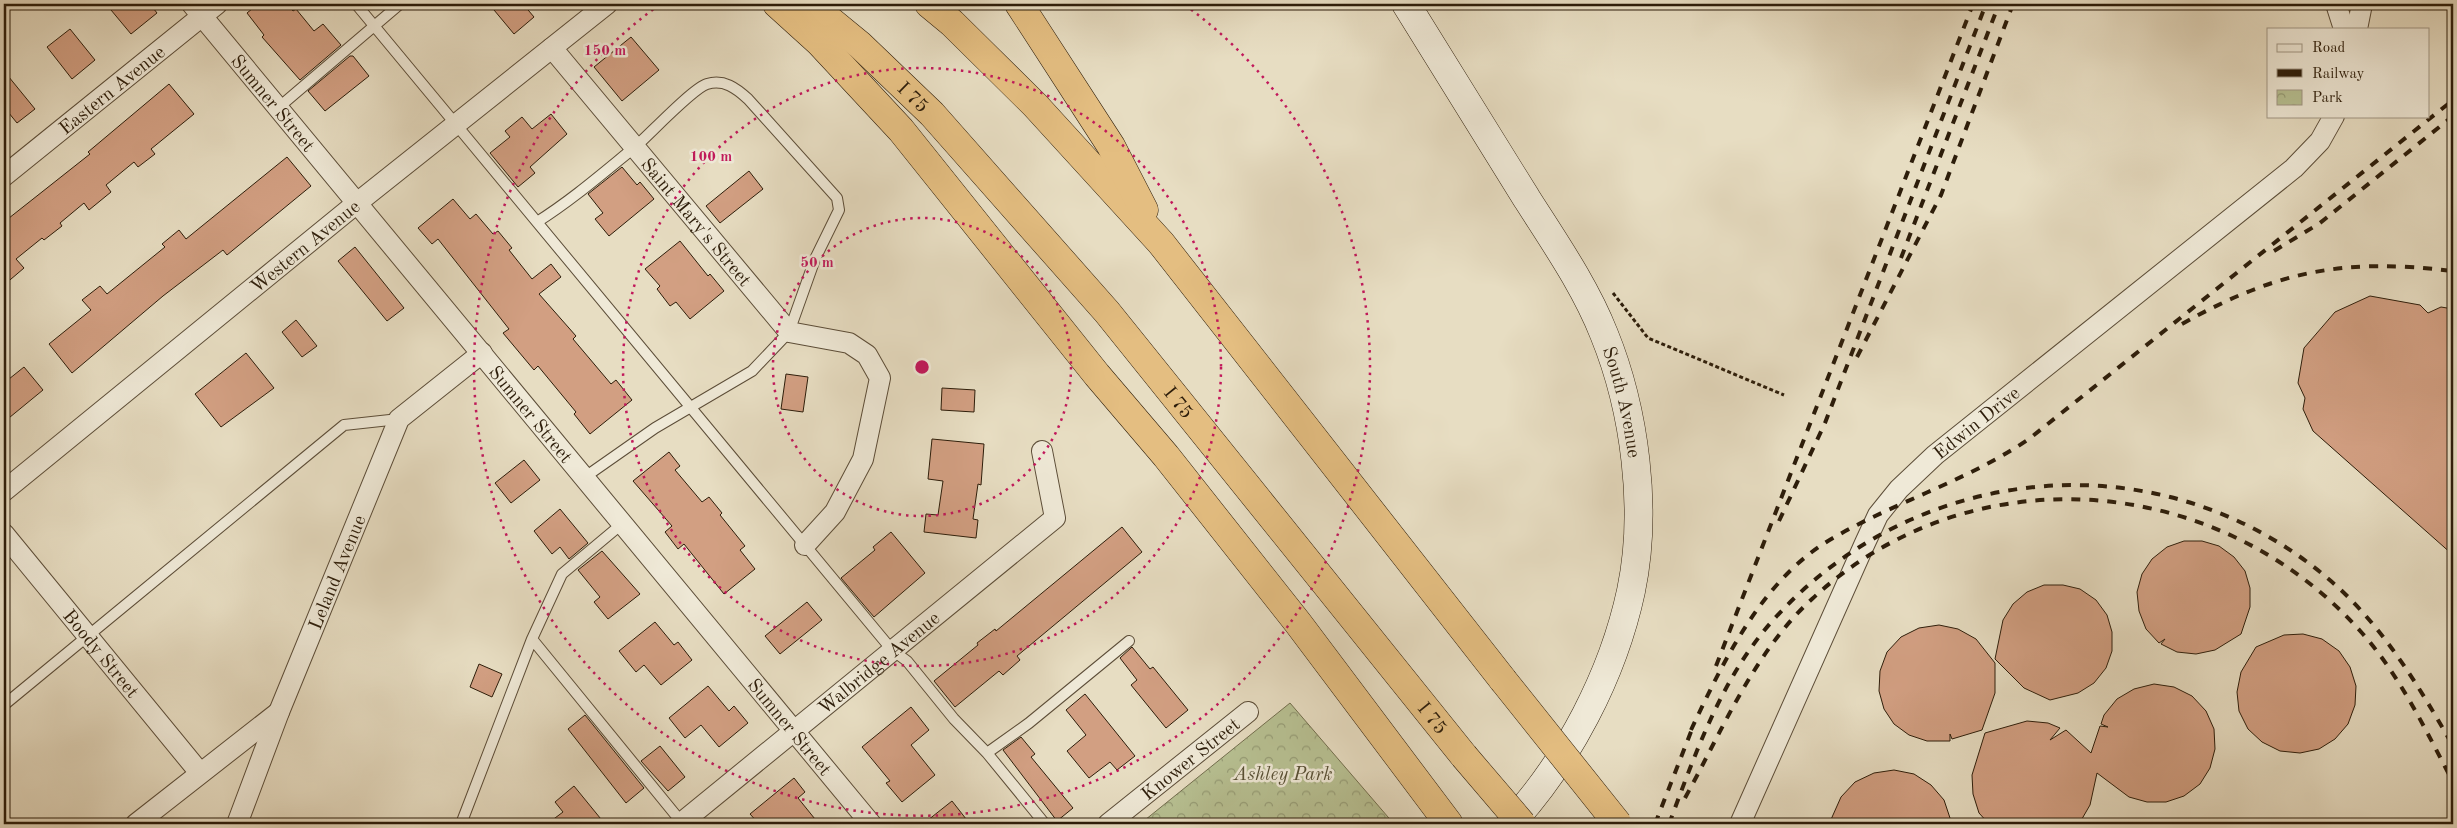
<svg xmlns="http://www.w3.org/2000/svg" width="2457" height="828" viewBox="0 0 2457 828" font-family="'Old Standard TT',serif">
	<defs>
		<pattern id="park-crowns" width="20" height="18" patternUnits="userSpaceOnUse" patternTransform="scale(1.25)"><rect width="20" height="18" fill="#b7c092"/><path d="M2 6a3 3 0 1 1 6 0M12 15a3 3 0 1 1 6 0" fill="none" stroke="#959b75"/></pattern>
	</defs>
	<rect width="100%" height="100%" fill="#e7ddc2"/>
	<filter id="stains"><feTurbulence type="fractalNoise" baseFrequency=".004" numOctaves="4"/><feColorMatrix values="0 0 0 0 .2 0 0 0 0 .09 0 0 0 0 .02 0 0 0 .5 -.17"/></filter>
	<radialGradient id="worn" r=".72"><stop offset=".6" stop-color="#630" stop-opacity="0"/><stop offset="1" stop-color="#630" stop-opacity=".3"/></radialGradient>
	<!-- park -->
	<path fill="url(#park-crowns)" stroke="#726e4e" d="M1290,703L1394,824H1140Z"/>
	<!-- building -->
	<path fill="#d29f82" stroke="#2d1d0a" d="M106,4H150L157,13L131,34Z
		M258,4H287L293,11L296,9L314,31L323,24L341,45L300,80L262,37L264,35L247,13Z
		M489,4H523L534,17L514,34Z
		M70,29L95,60L72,79L47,47Z
		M631,37L659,70L622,101L594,67Z
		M350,56H353L369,76L325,111L308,91Z
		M4,71L35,109L17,123L4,107Z
		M169,84L194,114L151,149L155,154L138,167L134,162L106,185L111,192L89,210L84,203L60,223L62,226L44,240L42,238L16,259L24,268L4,285V222L90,154L88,152Z
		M551,114L567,134L530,167L535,173L518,187L490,153L510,137L505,131L522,117L532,129Z
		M287,157L311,186L227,255L223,250L163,296L72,373L49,344L91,310L82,300L100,286L107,294L165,247L162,244L179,230L186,239Z
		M622,167L637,185L640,182L654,199L609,236L595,219L603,213L588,194Z
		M749,171L763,189L720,223L706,206Z
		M453,199L470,219L476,214L493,234L498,231L512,248L509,250L532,279L551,264L561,277L539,294L576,336L573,339L611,384L616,380L632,400L590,434L574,414L576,412L538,366L534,370L503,333L509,329L438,239L432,244L418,228Z
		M680,241L708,276L710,274L724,291L690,319L676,302L670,306L657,289L660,286L645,269Z
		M355,247L404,308L387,321L338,261Z
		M2370,296L2420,305L2428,313L2441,307L2453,309V555L2313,431L2303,409L2305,398L2298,383L2304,348L2335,312Z
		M296,320L317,346L302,357L282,332Z
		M246,353L274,388L221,427L195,394Z
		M24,367L43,390L4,422V383Z
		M786,374L808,377L803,412L781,409Z
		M942,388L975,390L974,412L941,410Z
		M932,439L984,444L981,485L978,484L973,519L978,520L976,538L924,532L926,514L938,515L943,481L928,479Z
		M669,452L680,466L675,470L702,502L709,497L722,513L720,515L745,546L740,550L755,569L724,594L684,544L678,549L665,532L672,526L633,481Z
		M524,460L540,480L511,503L495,483Z
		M560,509L588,543L569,559L560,547L552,554L534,531Z
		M1122,527L1142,552L1017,656L1020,660L1003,675L999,671L955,707L934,681L978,645L977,643L995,629L996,631Z
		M891,532L925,573L874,617L841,578L875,550L873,547Z
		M2184,541H2202L2219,546L2234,557L2245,571L2250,588V607L2241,634L2215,650L2196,654L2177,652L2161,644L2165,639L2159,643L2146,629L2139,611L2137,592L2142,574L2152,559L2167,547Z
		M602,551L640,594L608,619L594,602L600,597L578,570Z
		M2044,585H2063L2080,589L2096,600L2107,615L2112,632V651L2106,668L2094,683L2078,693L2050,700L2024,688L1995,659L2003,620L2013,604L2027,592Z
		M807,602L822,620L780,654L765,636Z
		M655,622L674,645L678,642L692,660L661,685L644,665L636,672L619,651Z
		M1939,625L1958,629L1976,639L1995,663V693L1982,730L1952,739L1950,734V741H1927L1909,735L1894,724L1884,709L1879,691L1880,671L1887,652L1901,637L1919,628Z
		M2303,634L2322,639L2339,651L2350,667L2356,686L2355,705L2348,724L2335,739L2319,749L2300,753L2280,751L2262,742L2248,729L2239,711L2237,692L2241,672L2256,647L2284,635Z
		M1132,647L1150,669L1153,667L1188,710L1166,728L1131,685L1137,680L1120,658Z
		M479,664L502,674L492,697L470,687Z
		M2154,684L2174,687L2192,696L2206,711L2214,729L2215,749L2210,768L2200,784L2184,796L2166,802H2147L2129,797L2097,773L2090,805L2079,824H1989L1979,813L1973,794L1972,775L1985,733L2027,721L2048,723L2060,728L2050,740L2066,730L2091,753L2100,726L2108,727L2101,724L2104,715L2117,699L2134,689Z
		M708,686L729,711L734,706L748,723L719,747L701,725L685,738L669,718Z
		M1085,694L1135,756L1117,770L1110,762L1089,778L1067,751L1086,735L1066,710Z
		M911,707L929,730L911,745L935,775L902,802L886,783L890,781L862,747Z
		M585,715L644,788L626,803L568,729Z
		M1021,737L1035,754L1031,757L1073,808L1057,821L1003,750Z
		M660,746L685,777L668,791L641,761Z
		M1894,770L1914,774L1931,785L1944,800L1952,824H1829L1841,797L1855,782L1874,773Z
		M794,778L805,792L798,798L819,824H759L750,814Z
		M574,786L605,824H547L563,812L555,802Z
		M952,801L970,824H923Z"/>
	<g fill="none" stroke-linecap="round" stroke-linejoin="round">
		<defs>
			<path id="lane" d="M356,4L892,650L907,661L954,719L987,753L1045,824
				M278,108L400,4
				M537,222C572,200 603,173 635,147C649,135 693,88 707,84C724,79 736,88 748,99L837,198L839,210L815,259L789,332L752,371L655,428L585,477
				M532,639L683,824
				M4,705L344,425L399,419
				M987,753L1029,723L1129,641
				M461,824L532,639L562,574L623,523"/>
			<g id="street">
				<path id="s1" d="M192,4L871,824"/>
				<path d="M2336,4L2344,29"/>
				<path d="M2357,29L2362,4"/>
				<path id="s2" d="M552,48L789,332L849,343L867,355L880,378L863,459L835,512L805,545"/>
				<path id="s3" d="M4,176L217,4"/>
				<path id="s4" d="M4,491L357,203L607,4"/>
				<path id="s5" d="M4,534L200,773"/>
				<path d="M136,824L279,712"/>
				<path id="s6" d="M237,824L279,712L399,419L482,353"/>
				<path id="s7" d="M680,824L1055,518L1042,451"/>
				<path id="s8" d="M1108,824L1248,712"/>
				<path id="s9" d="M1740,824L1865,543L1878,515L1899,489L1935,455L2294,168L2320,141L2334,116"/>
			</g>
			<g id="secondary">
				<path id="s10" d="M1406,4C1447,69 1487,134 1527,199C1555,243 1585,286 1604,334C1635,410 1648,510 1631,591C1613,675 1568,761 1510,824"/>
			</g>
			<g id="highway">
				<path d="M777,4L820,43L901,130L1097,375L1166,456L1298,623L1449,824"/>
				<path id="s11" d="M810,4L860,45L932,114L1107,312L1464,756"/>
				<path d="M929,4L952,23L1035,105L1161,243L1503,680"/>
				<path d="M1019,4L1111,146L1144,210"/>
			</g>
		</defs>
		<!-- lane casing -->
		<use href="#lane" stroke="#5c4d38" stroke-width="12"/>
		<!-- street casing -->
		<use href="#street" stroke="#5c4d38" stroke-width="22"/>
		<!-- secondary casing -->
		<use href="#secondary" stroke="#2d1d0a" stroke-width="29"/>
		<!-- highway casing -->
		<use href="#highway" stroke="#2d1d0a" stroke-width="29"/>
		<!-- path -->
		<path stroke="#2d1d0a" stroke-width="3" stroke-dasharray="4 2.5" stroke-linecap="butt" d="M1613,293L1648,338L1784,395"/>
		<!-- lane -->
		<use href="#lane" stroke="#efe9d7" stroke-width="10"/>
		<!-- street -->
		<use href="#street" stroke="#efe9d7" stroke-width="20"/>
		<!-- secondary -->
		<use href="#secondary" stroke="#efe9d7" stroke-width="28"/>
		<!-- highway -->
		<use href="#highway" stroke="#e4be81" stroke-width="28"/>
		<!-- rail -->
		<path stroke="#2d1d0a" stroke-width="4" stroke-dasharray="9 9" stroke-linecap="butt" d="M2274,251L2320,223L2453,116
			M1901,258L1999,4
			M2182,324C2278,270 2345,258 2453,271
			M1857,357L1941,195L2013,4
			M1779,521L1825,423L1986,4
			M1716,666L1973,4
			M1691,730C1724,660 1763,578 1833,538C1897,501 1967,481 2029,439L2453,100
			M1685,798C1722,731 1754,652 1812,599C1971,451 2220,472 2362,633C2401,677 2426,731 2453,782
			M1655,824L1694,724
			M1669,824C1696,752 1722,676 1775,618C1924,454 2178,438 2342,591C2389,636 2421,690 2453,746"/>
		<defs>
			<path id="highway-bridge" d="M1503,680L1618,824
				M1464,756L1522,824"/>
		</defs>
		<!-- highway-bridge casing -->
		<use href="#highway-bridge" stroke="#2d1d0a" stroke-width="29" stroke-linecap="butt"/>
		<!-- highway-bridge -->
		<use href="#highway-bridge" stroke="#e4be81" stroke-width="28"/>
	</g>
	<!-- distance rings -->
	<g fill="none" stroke="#c2185b" stroke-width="2.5" stroke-dasharray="2.5 5">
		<circle cx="922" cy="367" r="149"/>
		<circle cx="922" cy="367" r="299"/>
		<path d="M1185 5A448 448 0 1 1 659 5"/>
	</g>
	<g text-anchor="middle" stroke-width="5" stroke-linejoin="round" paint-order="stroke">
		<!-- street labels -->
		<g font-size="19" fill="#2d1d0a" stroke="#efe9d7">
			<text dy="7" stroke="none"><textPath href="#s3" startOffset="138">Eastern Avenue</textPath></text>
			<text dy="7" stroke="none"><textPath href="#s11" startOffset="139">I 75</textPath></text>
			<text dy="7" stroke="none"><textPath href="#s1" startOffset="128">Sumner Street</textPath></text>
			<text dy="7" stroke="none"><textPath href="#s2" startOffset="226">Saint Mary's Street</textPath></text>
			<text dy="7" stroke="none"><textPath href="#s4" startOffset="388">Western Avenue</textPath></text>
			<text dy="7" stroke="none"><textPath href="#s11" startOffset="544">I 75</textPath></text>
			<text dy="7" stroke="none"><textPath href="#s10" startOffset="456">South Avenue</textPath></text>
			<text dy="7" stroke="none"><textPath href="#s1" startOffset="532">Sumner Street</textPath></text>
			<text dy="7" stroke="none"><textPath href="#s9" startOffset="474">Edwin Drive</textPath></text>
			<text dy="7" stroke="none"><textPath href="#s6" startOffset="271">Leland Avenue</textPath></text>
			<text dy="7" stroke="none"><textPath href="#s5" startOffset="154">Boody Street</textPath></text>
			<text dy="7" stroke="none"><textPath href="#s7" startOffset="256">Walbridge Avenue</textPath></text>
			<text dy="7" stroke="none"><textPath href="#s11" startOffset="949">I 75</textPath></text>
			<text dy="7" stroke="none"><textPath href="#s1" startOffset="938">Sumner Street</textPath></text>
			<text dy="7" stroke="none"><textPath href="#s8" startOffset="105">Knower Street</textPath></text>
		</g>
		<!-- park labels -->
		<g font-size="19" font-style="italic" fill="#564e33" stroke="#efe9d7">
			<text x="1283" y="780">Ashley Park</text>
		</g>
	</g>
	<circle cx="922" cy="367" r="8" fill="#c2185b" stroke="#efe9d7" stroke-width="2.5"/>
	<g font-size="15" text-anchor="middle" font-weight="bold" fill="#c2185b" stroke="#efe9d7" stroke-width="5" stroke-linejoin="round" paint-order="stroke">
		<text x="605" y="55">150 m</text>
		<text x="711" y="161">100 m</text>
		<text x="817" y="267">50 m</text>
	</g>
	<!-- margin -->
	<rect width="2457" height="828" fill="none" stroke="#e7ddc2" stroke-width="20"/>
	<rect x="5" y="5" width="2447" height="818" fill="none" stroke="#2d1d0a" stroke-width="2.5"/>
	<rect x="10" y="10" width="2437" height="808" fill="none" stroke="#2d1d0a"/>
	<!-- legend -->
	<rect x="2267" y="28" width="162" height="90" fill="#efe9d7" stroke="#a19785"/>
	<rect x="2277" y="44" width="25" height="8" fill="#efe9d7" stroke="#a19785"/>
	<text x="2312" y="52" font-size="15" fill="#2d1d0a">Road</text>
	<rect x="2277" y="69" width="25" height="8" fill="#2d1d0a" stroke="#a19785"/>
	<text x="2312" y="78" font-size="15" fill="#2d1d0a">Railway</text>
	<rect x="2277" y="90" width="25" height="15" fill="url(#park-crowns)" stroke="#a19785"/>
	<text x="2312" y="102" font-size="15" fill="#2d1d0a">Park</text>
	<rect width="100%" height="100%" filter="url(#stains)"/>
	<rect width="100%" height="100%" fill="url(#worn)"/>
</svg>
